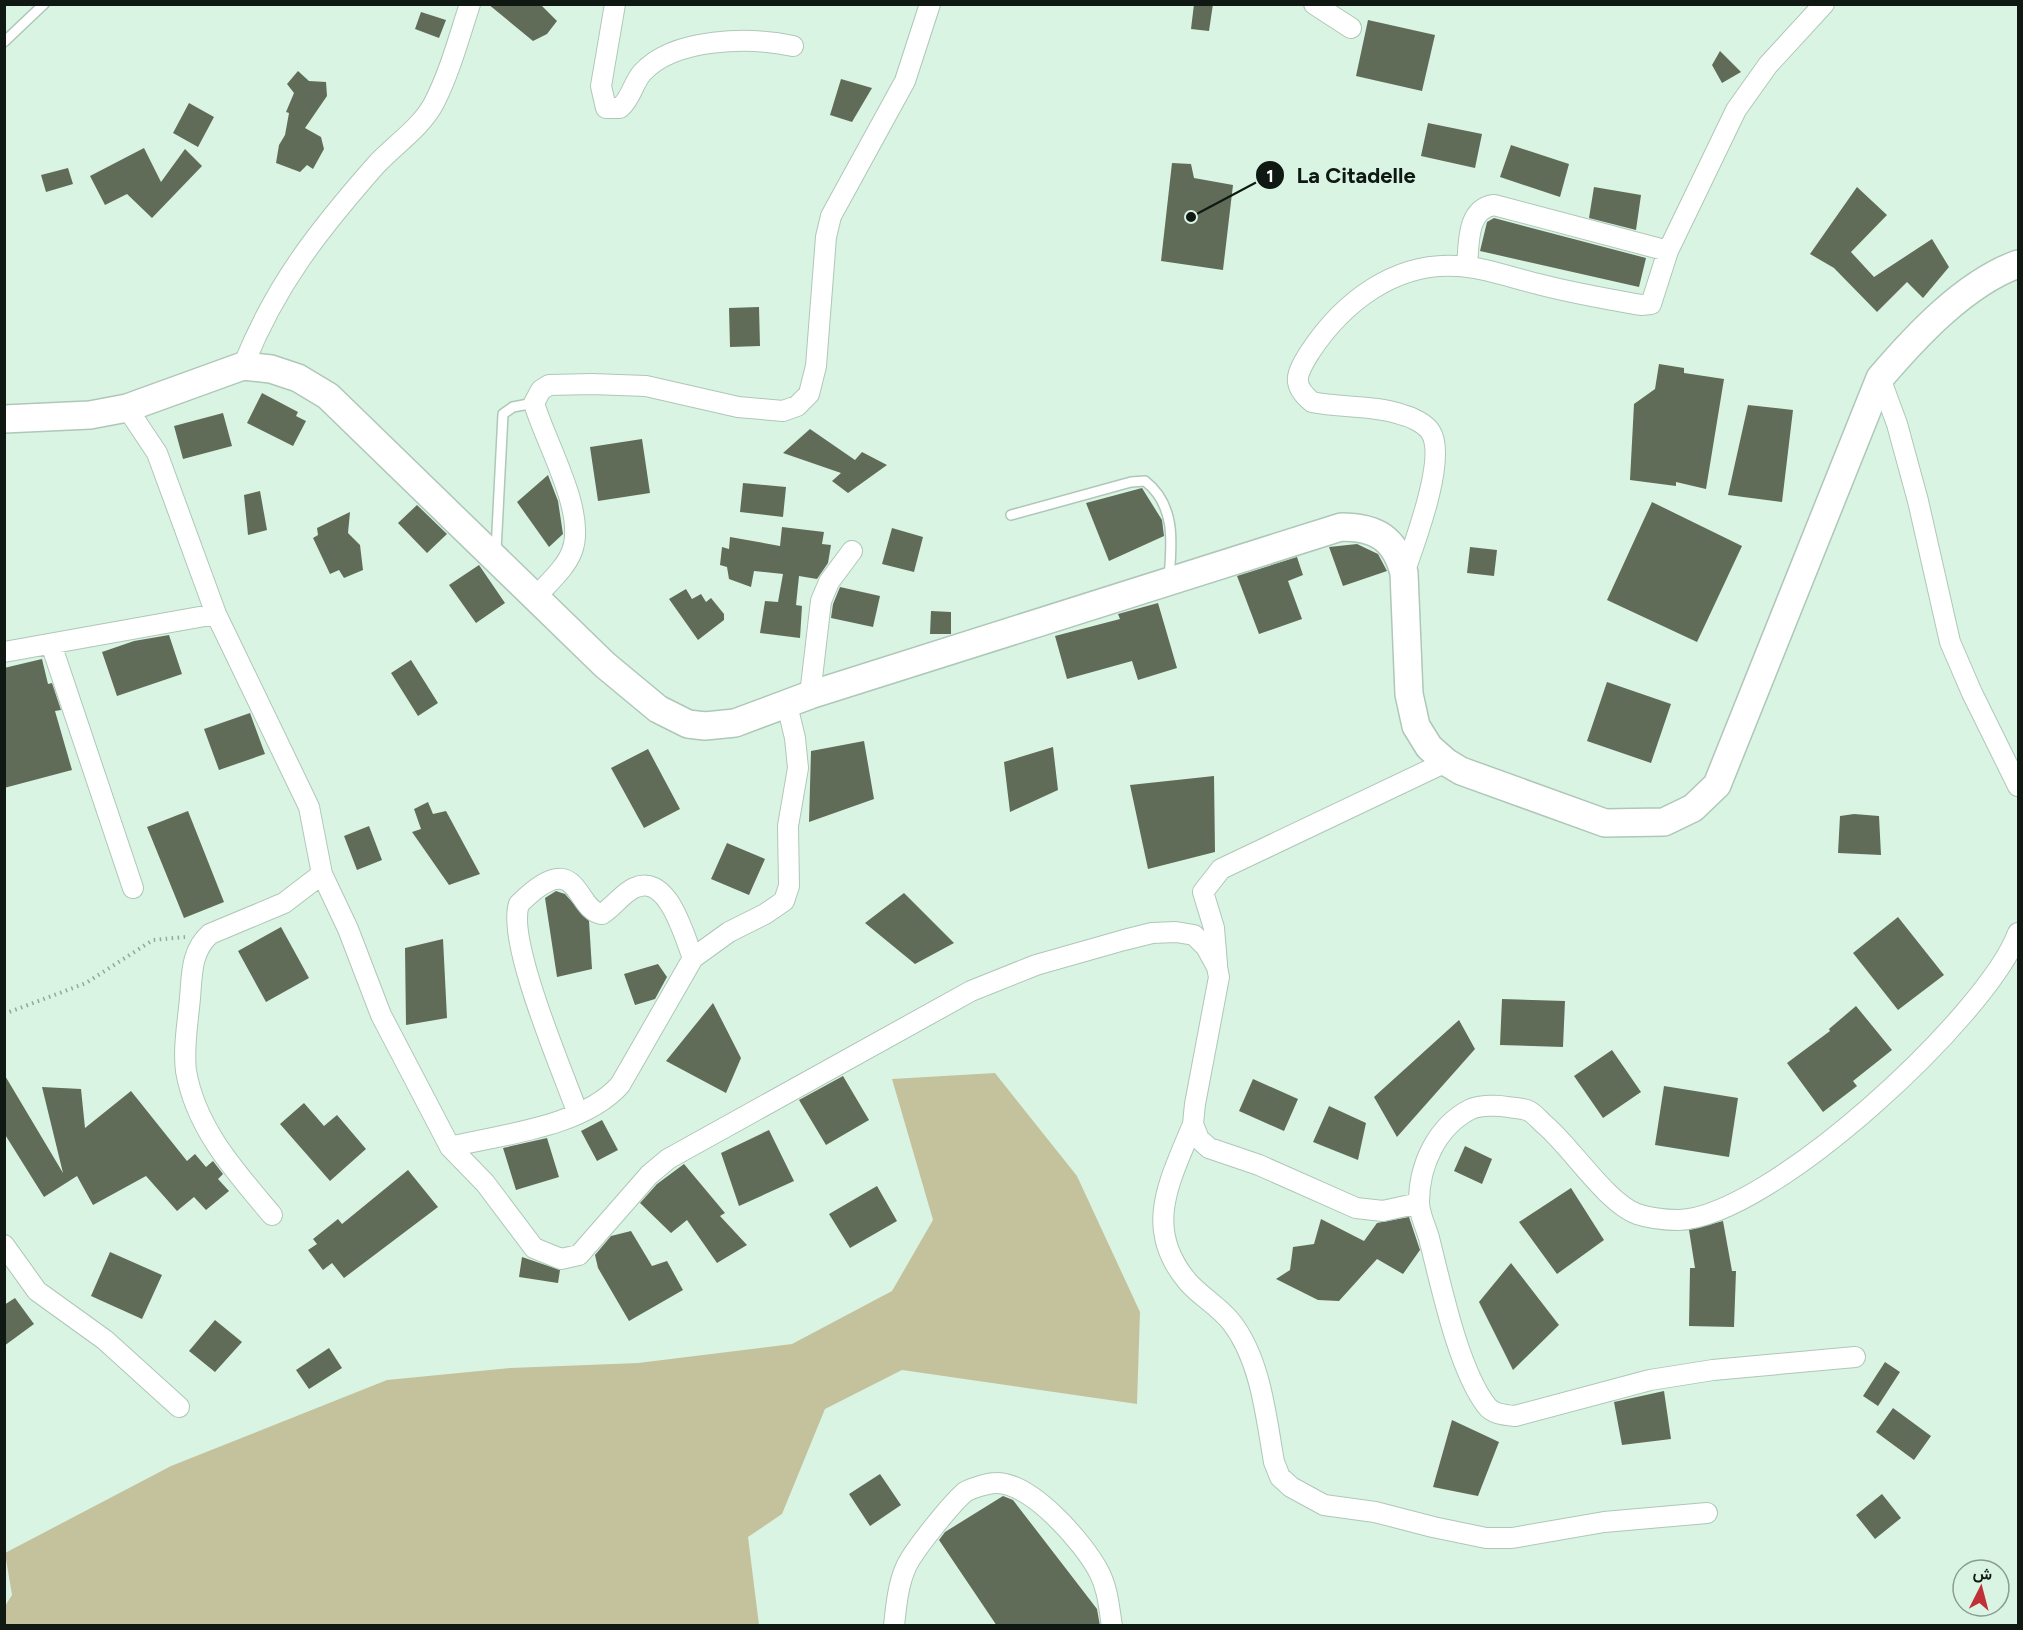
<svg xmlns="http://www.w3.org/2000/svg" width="2023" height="1630" viewBox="0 0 2023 1630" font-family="Figtree,Vazirmatn,sans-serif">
	<rect width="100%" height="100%" fill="#daf4e4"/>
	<!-- green -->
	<path fill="#c4c29c" d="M995,1073L1077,1176L1140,1312L1137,1404L902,1370L825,1409L782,1514L748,1537L759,1625H5V1606L12,1595L5,1553L171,1466L387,1380L510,1368L638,1363L792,1344L892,1291L933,1220L892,1079Z"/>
	<!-- building -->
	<path fill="#606c57" d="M488,4H540L557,21L547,34L533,41Z
		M1194,4H1213L1209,31L1191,29Z
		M421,12L446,20L439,38L415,29Z
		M1368,20L1435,35L1422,91L1356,76Z
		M1720,51L1741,72L1722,83L1712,65Z
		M298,71L309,81L326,82L327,96L305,128L321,137L324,149L313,169L307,165L300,172L276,163L279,145L285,135L289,113L286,112L294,93L287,84Z
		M841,79L872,88L852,122L830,115Z
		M189,103L214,117L198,147L173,133Z
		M1428,123L1482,134L1475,168L1421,156Z
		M1511,145L1569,164L1560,197L1500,177Z
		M144,148L161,182L185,149L202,166L152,218L127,194L105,205L90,176Z
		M1172,163L1191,164L1194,178L1233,185L1223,270L1161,261Z
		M68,168L73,184L46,192L41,175Z
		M1594,187L1641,195L1636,230L1589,218Z
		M1857,187L1887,215L1851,252L1874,277L1932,239L1949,267L1923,298L1907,282L1877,312L1834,268L1810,254Z
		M1494,218L1646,258L1639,287L1480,251L1487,222Z
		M759,307L760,346L730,347L729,308Z
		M1659,364L1684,368V373L1724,379L1706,489L1676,482V486L1630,480L1634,404L1655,389Z
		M262,393L298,412L296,416L306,421L293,446L247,423Z
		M1748,405L1793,410L1782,502L1728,495Z
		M223,413L232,446L183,459L174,426Z
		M810,429L855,460L862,452L887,465L848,493L832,481L841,473L783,453Z
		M642,439L650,493L598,501L590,447Z
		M548,475L558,501L563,534L549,547L517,502Z
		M743,483L786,487L783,517L740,512Z
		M1142,488L1162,520L1164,536L1109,561L1086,503Z
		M260,491L267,530L248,535L244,495Z
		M1652,502L1742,546L1697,642L1607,600Z
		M417,505L447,534L427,553L398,523Z
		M350,512L348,533L360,545L363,570L344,578L339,570L330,574L313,538L318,535L317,528Z
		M782,527L824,532L822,544L831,545L828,563L817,579L799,576L796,605L802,606L800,638L760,633L765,601L778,602L783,574L754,571L751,587L729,579L727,567L720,565L722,547L729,549L730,537L780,546Z
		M892,528L923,537L914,572L882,564Z
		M1357,544L1378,554L1387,571L1343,586L1329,547Z
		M1470,547L1497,550L1494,576L1467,573Z
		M1297,557L1303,575L1288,581L1302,619L1259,634L1237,576Z
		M479,565L505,603L476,623L449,585Z
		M840,587L880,596L873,627L831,618L833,604Z
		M686,589L692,599L701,594L706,602L711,598L724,614V620L698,640L669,599Z
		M1158,603L1177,668L1138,680L1132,661L1067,679L1055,636L1120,619L1118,614Z
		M931,611L951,612V634H930Z
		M169,635L182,674L117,696L102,652L134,641Z
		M42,659L48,684L52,683L61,710L55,711L72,770L4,788V668Z
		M411,660L438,703L418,716L391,673Z
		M1607,682L1671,704L1651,763L1587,741Z
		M250,713L265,754L219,770L204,729Z
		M864,741L874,799L809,822L811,751Z
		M1053,747L1058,790L1010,812L1004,762Z
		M648,749L680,809L644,828L611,768Z
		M1214,776L1215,852L1148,869L1130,785Z
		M428,802L433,814L446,811L480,874L449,885L412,832L421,829L414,809Z
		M188,811L224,902L184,918L147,827Z
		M1854,814L1879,816L1881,855L1838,853L1840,816Z
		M369,826L382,860L357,870L344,836Z
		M727,843L765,859L749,895L711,879Z
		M556,891L565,894L589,921L592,969L557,977L545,898Z
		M904,893L954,943L915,964L865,923Z
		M1898,917L1944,975L1898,1010L1853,953Z
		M281,927L309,978L266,1002L238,951Z
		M443,939L447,1018L406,1025L405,948Z
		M658,964L667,977L655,999L635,1005L624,974Z
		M1502,999L1565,1001L1563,1047L1500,1045Z
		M713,1003L741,1058L726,1093L666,1061Z
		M1856,1006L1892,1050L1853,1081L1857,1086L1823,1112L1787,1063L1830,1031L1829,1029Z
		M1459,1020L1475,1049L1397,1137L1374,1097Z
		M1612,1050L1641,1092L1603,1118L1574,1076Z
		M4,1074L63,1173L42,1087L81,1089L85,1128L131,1091L187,1161L195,1154L206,1167L213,1161L223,1174L218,1179L229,1191L206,1210L194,1197L177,1211L146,1176L93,1205L77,1176L44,1197L4,1133Z
		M843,1076L869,1120L826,1145L799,1100Z
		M1253,1079L1298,1099L1284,1131L1239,1111Z
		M1664,1086L1738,1098L1729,1157L1655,1145Z
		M304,1103L324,1126L337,1115L366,1149L330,1181L280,1124Z
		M1329,1106L1366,1123L1358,1160L1313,1142Z
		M602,1120L618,1150L597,1161L581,1131Z
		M769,1130L794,1181L739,1206L721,1153Z
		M547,1138L559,1177L516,1190L503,1148Z
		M1465,1146L1492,1159L1482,1184L1454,1171Z
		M684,1164L725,1213L720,1216L747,1245L717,1263L687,1220L671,1233L640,1203L657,1184Z
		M408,1170L438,1207L344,1278L332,1263L323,1270L308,1250L317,1244L313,1239L338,1219L342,1224Z
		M877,1186L897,1221L850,1248L829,1214Z
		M1571,1188L1604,1240L1557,1274L1519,1222Z
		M1409,1217L1420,1250L1403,1274L1377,1259L1339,1301L1318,1300L1276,1279L1290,1270L1293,1247L1314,1244L1321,1219L1364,1241L1377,1223Z
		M1723,1221L1732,1271H1736L1734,1327L1689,1326L1690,1268H1695L1689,1230Z
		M631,1231L652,1266L667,1261L683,1290L629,1321L598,1268L595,1255L611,1236Z
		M110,1252L162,1275L142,1319L91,1296Z
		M522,1257L560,1270L558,1283L519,1277Z
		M1511,1263L1559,1325L1513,1370L1479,1302Z
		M15,1298L34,1324L4,1346V1305Z
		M215,1320L242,1342L215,1372L189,1351Z
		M329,1348L342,1368L309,1389L296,1370Z
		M1885,1362L1900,1372L1878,1406L1863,1396Z
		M1664,1391L1671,1439L1622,1445L1614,1402Z
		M1893,1408L1931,1436L1914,1460L1876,1432Z
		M1452,1420L1499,1442L1478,1496L1433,1487Z
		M880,1474L901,1505L870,1526L849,1494Z
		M1882,1494L1901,1518L1875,1539L1856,1515Z
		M1003,1496L1013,1500L1097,1609L1100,1626H997L939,1540L945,1532Z"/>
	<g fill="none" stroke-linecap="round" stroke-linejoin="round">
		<defs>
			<path id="lane" d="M4,42L44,4
				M1011,515L1131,482L1145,481C1176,505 1172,543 1169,578
				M496,551L503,414L513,407L534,403"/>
			<path id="street" d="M615,4L601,86L606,108H620C632,97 633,83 642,73C674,37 751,37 793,46
				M1314,4L1351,28
				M1668,251L1736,110L1768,65L1824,4
				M243,366C276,284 318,231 375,166C394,145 421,128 434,103C450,72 459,37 470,4
				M1880,378L1897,424L1918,501L1950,642L1972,693L2018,786
				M127,408L157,453L216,614L309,807L322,874L348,929L381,1015L450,1147L485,1183L534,1248L561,1259L579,1255L649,1175L668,1159L971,991L1036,965L1124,940L1152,933L1176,932L1194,935L1206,947L1217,967L1219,977L1195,1104L1193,1124L1199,1139L1209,1148L1259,1165L1356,1208L1383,1211L1419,1203
				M1404,573C1414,545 1448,456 1430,431C1425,424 1412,417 1403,415C1375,405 1341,408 1312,402C1290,384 1297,373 1310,352C1343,302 1395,262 1457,266C1484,267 1512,278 1538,284C1572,293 1607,299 1641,305L1651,304L1668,251L1494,205C1466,209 1469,245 1467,267
				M535,598C547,584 566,568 572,551C587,512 545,442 534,403L541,390L549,385L592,384L646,386L738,407L783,411L797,406L809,394L816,366L826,237L831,216L905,81L930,4
				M51,644L133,888
				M4,652L216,614
				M810,695L821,601L829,582L852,551
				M1217,964L1214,928L1203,892L1221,869L1446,762
				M578,1114C563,1072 506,941 519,904C580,843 574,911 602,914C613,907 623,893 634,888C668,872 684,936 693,958
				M1193,1124C1170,1181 1142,1228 1188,1282C1201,1297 1220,1307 1232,1323C1261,1361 1266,1417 1274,1462L1280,1477L1291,1487L1324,1505L1375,1512L1433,1527L1486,1538H1512L1604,1522L1707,1513
				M450,1147C504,1134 582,1127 620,1085L693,958L729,932L765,914L784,901L789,886L788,826L798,768L795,738L787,705
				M272,1215C236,1172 196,1129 186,1071C183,1048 188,1021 190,998C192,974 191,951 210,934L284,903L322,874
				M4,1245L37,1291L105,1340L179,1407
				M1855,1357L1713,1370L1650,1380L1515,1416C1504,1415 1492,1414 1486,1405C1458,1368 1441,1285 1429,1238C1426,1227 1419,1214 1419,1202C1419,1165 1437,1126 1471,1109C1481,1105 1497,1105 1508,1107C1514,1108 1523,1108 1529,1111C1535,1114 1540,1121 1545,1125C1572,1148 1606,1202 1637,1214C1649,1218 1667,1220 1679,1220C1770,1217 1987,1016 2018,933
				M894,1626C896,1607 898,1584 906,1567C913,1551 951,1504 965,1492C972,1488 988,1483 996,1483C1031,1482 1084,1543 1099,1572C1108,1589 1109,1608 1112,1626"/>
			<path id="secondary" d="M4,419L90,415L127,408L243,366L271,369L298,378L328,396L605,665L658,709L688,724L705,726L735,723L810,695L1341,527C1376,527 1395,538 1404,573L1409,694L1416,726L1429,747L1446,762L1461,771L1605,823L1664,822L1693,808L1717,785L1880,378C1916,336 1965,283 2018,264"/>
		</defs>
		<!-- lane casing -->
		<use href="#lane" stroke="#aec7b8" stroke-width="12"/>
		<!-- street casing -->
		<use href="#street" stroke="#aec7b8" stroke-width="22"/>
		<!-- secondary casing -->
		<use href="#secondary" stroke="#aec7b8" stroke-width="30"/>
		<!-- path -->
		<path stroke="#93a79a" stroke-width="4" stroke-dasharray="1.5 4.5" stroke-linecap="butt" d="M4,1014L86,983L153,940L185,937"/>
		<!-- lane -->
		<use href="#lane" stroke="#fff" stroke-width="9"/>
		<!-- street -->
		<use href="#street" stroke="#fff" stroke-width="20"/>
		<!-- secondary -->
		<use href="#secondary" stroke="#fff" stroke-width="27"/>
	</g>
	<!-- callouts -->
	<path fill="none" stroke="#0f1813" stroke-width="2" d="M1191 217L1270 175"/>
	<g fill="#0f1813" stroke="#daf4e4" stroke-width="2">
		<circle cx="1191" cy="217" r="6"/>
		<circle cx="1270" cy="175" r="15"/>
	</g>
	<g font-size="18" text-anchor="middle" font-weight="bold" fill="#fff">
		<text x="1270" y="182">1</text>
	</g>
	<g font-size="22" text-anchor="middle" font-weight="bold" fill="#0f1813" stroke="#daf4e4" stroke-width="6" stroke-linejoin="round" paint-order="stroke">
		<text x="1356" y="183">La Citadelle</text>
	</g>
	<!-- border -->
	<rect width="2023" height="1630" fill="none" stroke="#0f1813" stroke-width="12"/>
	<!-- north arrow -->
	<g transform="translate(1981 1588) rotate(6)"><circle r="28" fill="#daf4e4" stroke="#899c90" stroke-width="1.5"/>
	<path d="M0-4.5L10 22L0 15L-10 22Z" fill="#bf3037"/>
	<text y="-9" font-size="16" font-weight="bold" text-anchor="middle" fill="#0f1813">ش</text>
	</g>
</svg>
